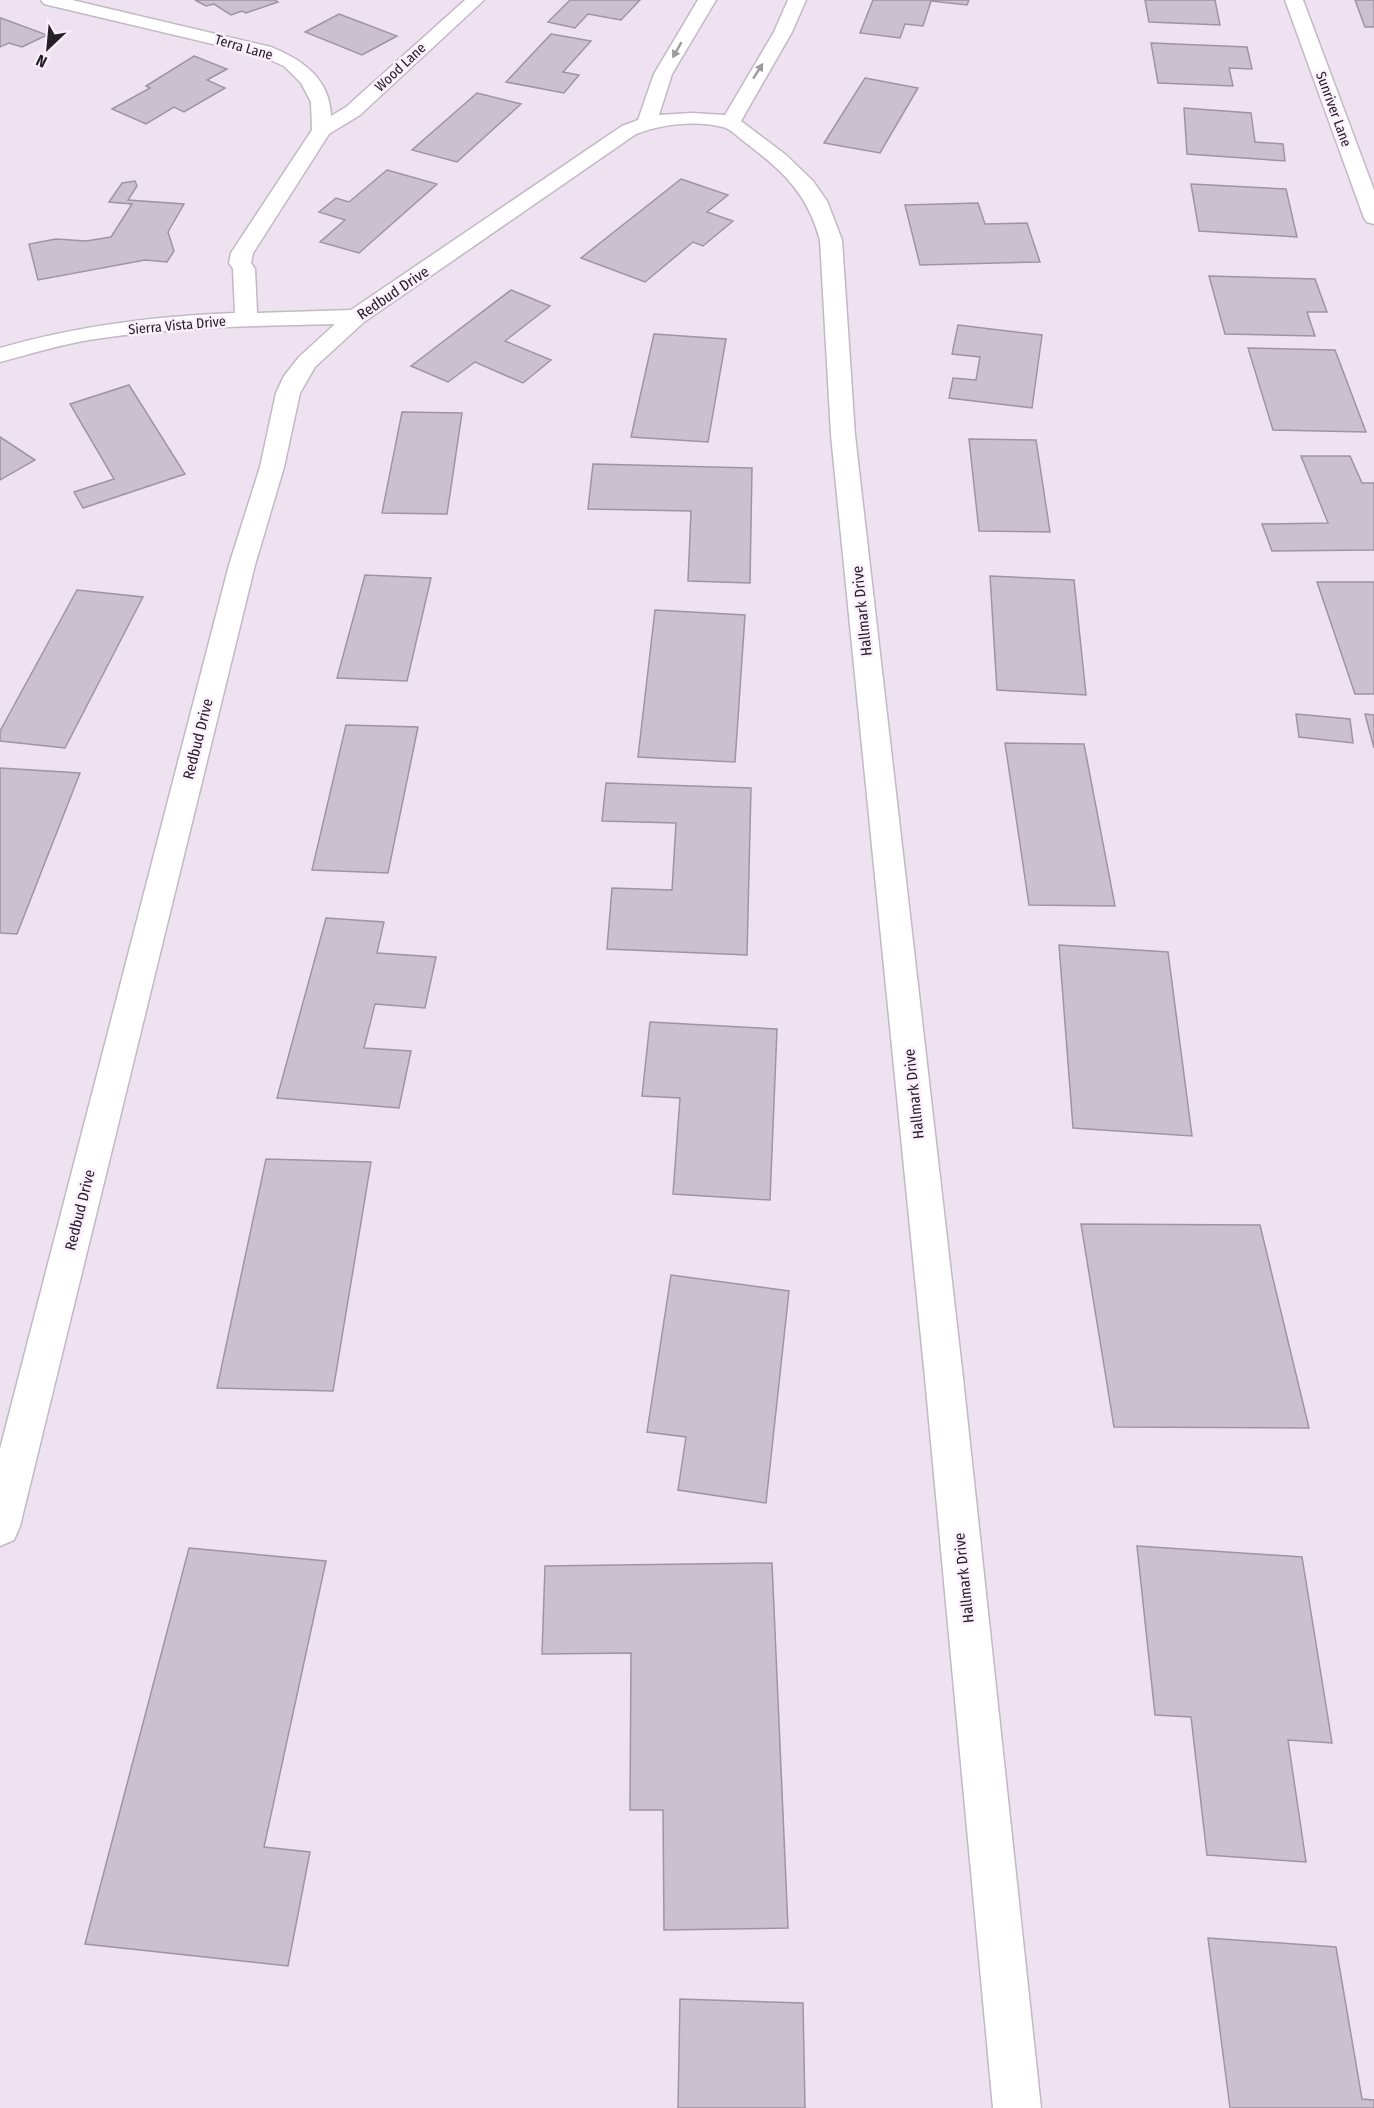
<svg xmlns="http://www.w3.org/2000/svg" width="1374" height="2108" viewBox="0 0 1374 2108" font-family="'Fira Sans Condensed',sans-serif">
	<rect width="100%" height="100%" fill="#eee2f0"/>
	<!-- building -->
	<path fill="#cbc0cd" stroke="#9f94a1" stroke-width="1.5" d="M195,0H275L278,2L246,13L242,11L231,15L214,4L206,6Z
		M570,0H640L621,20L588,14L575,28L548,22Z
		M873,0H969L967,5L931,1L923,26L905,24L900,38L860,33Z
		M1145,0H1215L1220,25L1149,22Z
		M1355,0H1374V27H1365Z
		M339,14L397,36L362,55L305,32Z
		M0,18H1L47,35L22,47L9,43L0,47Z
		M551,34L591,41L563,72L579,75L564,93L506,82Z
		M1151,43L1247,47L1252,69L1229,68L1233,86L1158,83Z
		M194,56L227,69L207,80L225,88L184,112L174,107L146,124L112,109L150,88L146,86Z
		M865,78L918,88L880,153L824,143Z
		M477,93L521,104L457,162L412,150Z
		M1184,108L1251,113L1255,142L1283,144L1285,161L1187,154Z
		M387,170L437,184L359,253L320,242L345,220L319,212L336,198L349,202Z
		M681,179L728,195L707,212L733,221L703,246L693,242L645,282L581,258Z
		M135,181L137,186L128,200L184,204L168,232L174,251L167,262L145,260L38,280L29,244L56,239L86,241L111,237L132,204L109,202L122,183Z
		M1191,184L1286,189L1297,237L1199,231Z
		M978,203L985,224L1027,223L1040,262L920,265L905,205Z
		M1209,276L1315,279L1327,312H1307L1315,336L1225,334Z
		M511,290L550,306L505,341L551,360L523,383L475,362L448,382L411,366Z
		M958,325L1042,335L1032,408L949,398L953,378L976,380L980,357L952,354Z
		M654,334L726,339L708,442L631,437Z
		M1248,348L1335,350L1366,432L1273,430Z
		M129,385L185,474L83,508L74,492L114,479L70,404Z
		M402,412L462,413L447,514L382,513Z
		M0,437L35,460L0,480Z
		M969,439L1036,440L1050,532L979,531Z
		M1301,456H1350L1362,483H1374V550L1272,551L1262,524L1328,523Z
		M593,464L752,468L750,583L688,581L691,511L588,509Z
		M365,575L431,578L407,681L337,678Z
		M990,576L1074,580L1086,695L997,690Z
		M1317,582H1374V694H1355Z
		M77,590L143,597L65,748L0,741V731Z
		M655,610L745,615L735,762L638,757Z
		M1296,714L1350,719L1353,743L1299,737Z
		M1365,714L1374,715V748Z
		M346,725L418,727L388,873L312,870Z
		M1005,743L1084,744L1115,906L1029,905Z
		M0,768L80,773L17,934L0,933Z
		M606,783L751,788L747,955L607,949L612,888L672,890L676,823L602,821Z
		M326,918L384,922L377,953L436,957L425,1008L375,1004L364,1048L411,1051L399,1108L277,1098Z
		M1059,945L1168,952L1192,1136L1073,1128Z
		M650,1022L777,1029L770,1200L673,1194L680,1098L642,1096Z
		M266,1159L371,1162L333,1391L217,1388Z
		M1081,1224L1260,1225L1309,1428L1114,1427Z
		M671,1275L789,1291L766,1503L678,1490L686,1437L647,1432Z
		M1137,1546L1302,1557L1332,1743L1288,1740L1306,1862L1207,1855L1191,1717L1155,1715Z
		M189,1548L326,1561L264,1847L310,1852L288,1966L85,1944Z
		M772,1563L788,1928L664,1930L663,1810H630L631,1653L542,1654L545,1566Z
		M1208,1938L1336,1947L1362,2099L1374,2100V2108H1230Z
		M680,1999L803,2003L805,2108H678Z"/>
	<g fill="none" stroke-linecap="round" stroke-linejoin="round">
		<defs>
			<path id="street" d="M41,0H72L271,47C303,60 330,79 331,116L346,107L465,0H484L360,115L329,134L253,253L251,263L255,269L257,313L351,310L622,126L638,120L654,74L698,0H716L672,74L659,115L692,113L725,115L774,32L788,0H806L792,32L741,121L786,155L813,181L827,201L842,240L855,435L963,1378L1041,2108H993L925,1378L831,435L820,240C807,193 784,172 746,143C739,138 731,129 723,127C695,120 663,124 636,134L364,322L315,367L300,393L284,467L255,565L20,1526L14,1540L0,1546V1449L229,565L260,467L276,393L284,376L299,357L335,324C253,326 170,327 89,340C59,345 30,354 0,362V348C77,326 155,316 235,313L233,269L229,263L231,253L312,130L311,102L301,83L284,66L259,55L44,4Z
				M1285,0H1303L1374,190V224L1367,222L1364,218Z"/>
		</defs>
		<!-- street casing -->
		<use href="#street" stroke="#c3b8c6" stroke-width="3"/>
		<!-- street -->
		<use href="#street" fill="#fff" fill-rule="evenodd"/>
	</g>
	<!-- one-way arrows -->
	<defs><path id="oneway-solid" d="M-6-.8H1V-3.2L6.5 0L1 3.2V.8H-6Z" transform="scale(1.5)"/></defs>
	<g fill="#9c9b9d">
		<use href="#oneway-solid" transform="translate(677 50) rotate(120)"/>
		<use href="#oneway-solid" transform="translate(758 71) rotate(-57)"/>
	</g>
	<g text-anchor="middle" stroke-width="5" stroke-linejoin="round" paint-order="stroke">
		<!-- far-street labels -->
		<g font-size="14" fill="#242025" stroke="#fbeffe">
			<text transform="translate(244 47) rotate(16)" y="5">Terra Lane</text>
			<text transform="translate(400 67) rotate(-43)" y="5">Wood Lane</text>
			<text transform="translate(1334 109) rotate(70)" y="5">Sunriver Lane</text>
			<text transform="translate(177 325) rotate(-5)" y="5">Sierra Vista Drive</text>
		</g>
		<!-- street labels -->
		<g font-size="15" fill="#242025" stroke="#fbeffe">
			<text transform="translate(393 293) rotate(-34)" y="5">Redbud Drive</text>
			<text transform="translate(862 611) rotate(-96)" y="5">Hallmark Drive</text>
			<text transform="translate(198 739) rotate(-76)" y="5">Redbud Drive</text>
			<text transform="translate(914 1094) rotate(-96)" y="5">Hallmark Drive</text>
			<text transform="translate(80 1210) rotate(-76)" y="5">Redbud Drive</text>
			<text transform="translate(964 1578) rotate(-96)" y="5">Hallmark Drive</text>
		</g>
	</g>
	<!-- north arrow -->
	<g transform="translate(48 48) rotate(206)" stroke="#fbeffe" stroke-width="4.5" paint-order="stroke">
	<path d="M0-4.5L10 22L0 15L-10 22Z" fill="#242025"/>
	<text y="-9" font-size="16" font-weight="bold" text-anchor="middle" fill="#242025">N</text>
	</g>
</svg>
